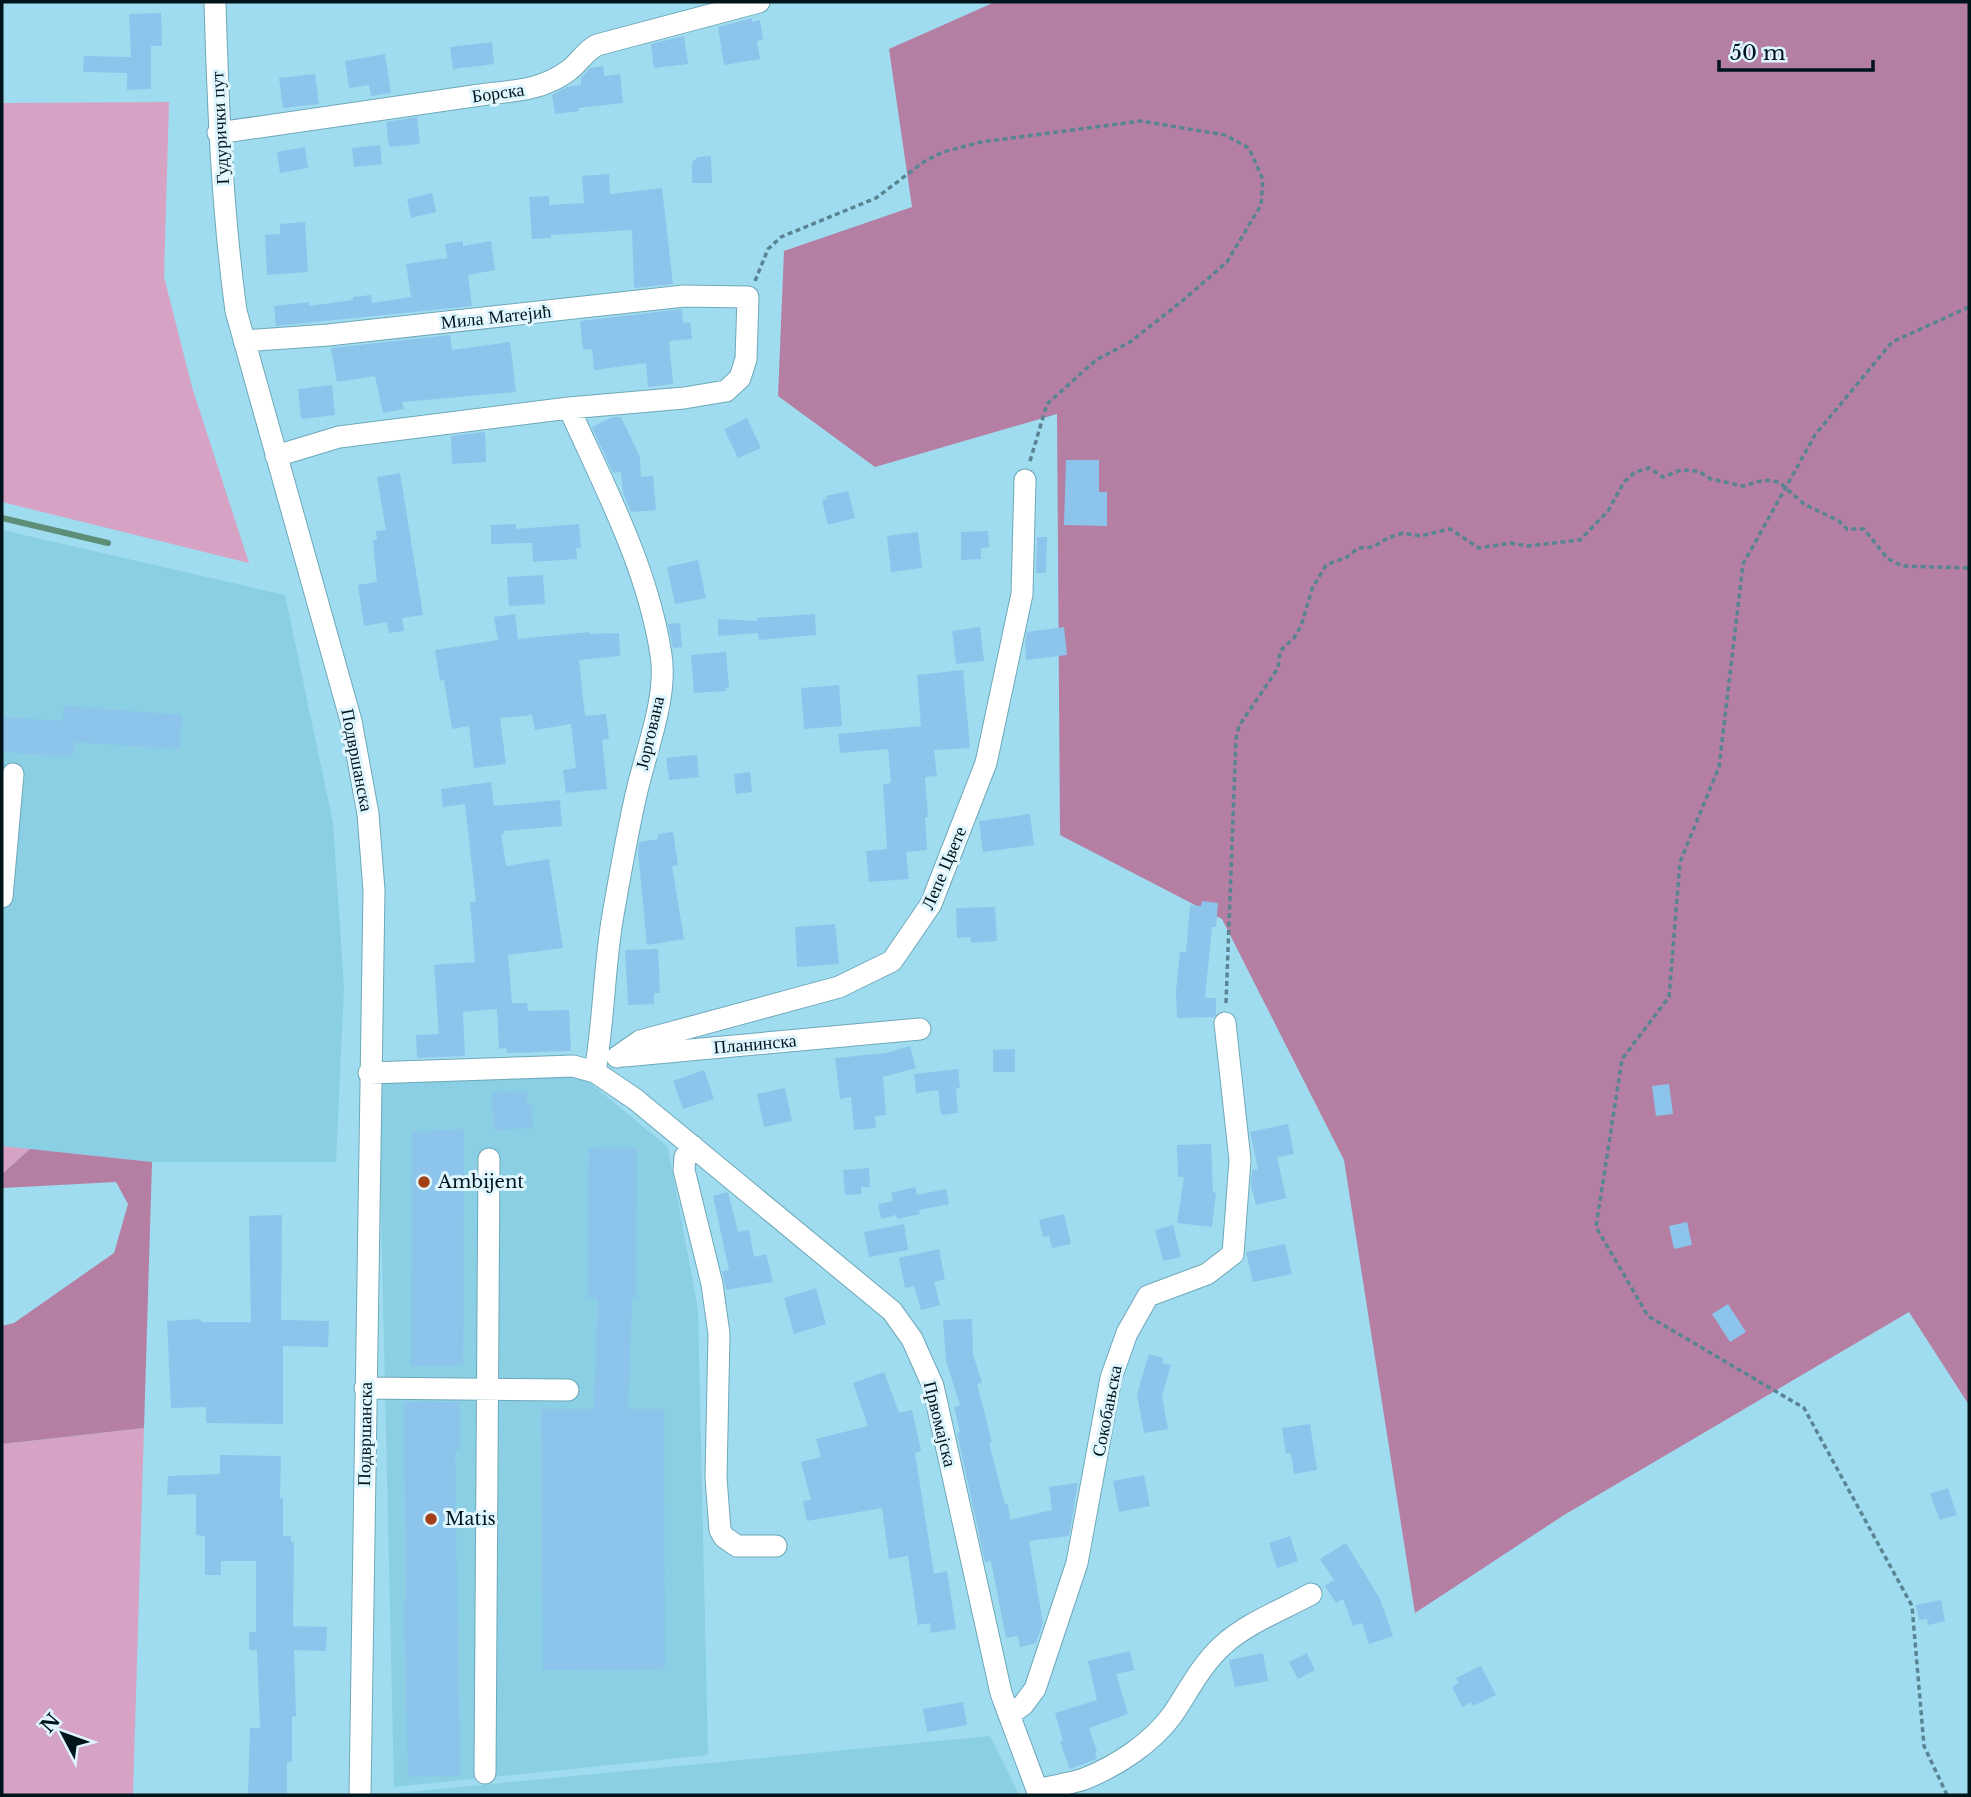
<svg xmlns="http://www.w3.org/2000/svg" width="1971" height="1797" viewBox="0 0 1971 1797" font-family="'Libre Baskerville',serif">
	<rect width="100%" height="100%" fill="#a0dcef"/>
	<!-- built -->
	<path fill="#8acfe4" d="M2,530L285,595L333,823L344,988L336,1162H152L2,1146Z
		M574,1070L668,1147L698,1310L708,1755L394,1787L378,1078Z
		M990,1736L1019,1795H397V1793Z"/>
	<!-- green -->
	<path fill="#d6a3c4" d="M169,102L164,277L192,387L249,563L2,502V103Z
		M2,1146L30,1149L2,1174Z
		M144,1428L133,1795H2V1444Z"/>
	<!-- forest -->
	<path fill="#b47fa3" d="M995,2H1969V1405L1909,1312L1564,1515L1415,1613L1344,1160L1222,919L1060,835L1057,414L875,467L778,396L784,251L912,207L889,49Z
		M30,1149L152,1162L144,1428L2,1444V1326L14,1323L114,1253L128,1204L116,1182L2,1188V1174Z"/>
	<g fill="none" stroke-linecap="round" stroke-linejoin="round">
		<!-- stream -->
		<path stroke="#5c8e78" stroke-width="6" d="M2,518L108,543"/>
	</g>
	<!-- building -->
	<path fill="#8cc4eb" d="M161,13L162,46H151V89L127,90V73L83,72L84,56L131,57L129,14Z
		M752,18V22L760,20L763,40L757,41L760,59L724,65L718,27Z
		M684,36L688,64L654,68L651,44Z
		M492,42L494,64L453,69L450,47Z
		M385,54L391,93L371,96L369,85L349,88L345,61Z
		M603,66L604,76L620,74L623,103L578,108L579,111L555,114L552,95L567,87L581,85V78L590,68Z
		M315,74L319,104L283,108L279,78Z
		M417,117L420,144L389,147L386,122Z
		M380,145L382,164L354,167L352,148Z
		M305,147L308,168L280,173L277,152Z
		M711,156L712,183H692V162L698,157Z
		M609,174L610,194L662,188L673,284L634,288L632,230L551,235V238L532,239L529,197L549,196V205L584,203L582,176Z
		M432,193L436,212L411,218L407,199Z
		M305,222L308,272L267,275L265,235L280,234V224Z
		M463,241V246L491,241L495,270L468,275L472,306L276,326L274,306L309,302V306L353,300V297L371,295L372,303L411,297L406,264L447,258L445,244Z
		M682,309L683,323L690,322L692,339L669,341L673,384L648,387L646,363L594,370L592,349L583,350L580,321Z
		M450,335L452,350L510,342L516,392L402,402L404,409L383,413L375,376L337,382L331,348Z
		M332,385L335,415L301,419L298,389Z
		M612,417H621L640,457L641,477L653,476L656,510L631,512L623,493L621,472L613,473L592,427Z
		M747,418L761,448L738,458L724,429Z
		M485,432L486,462L452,464L451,436Z
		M1066,460H1099V492H1107V526L1064,525Z
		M400,473L423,615L402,618L404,631L389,633L387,622L364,626L358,585L377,582L373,540H377L376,531L386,530L377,477Z
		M848,491L855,518L828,525L822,500L827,499L826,496Z
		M516,524V529L579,524L581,548H576L577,559L533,562L532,543L491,544V525Z
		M988,531L989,547L981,548V559L961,560V532Z
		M918,532L922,568L891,572L887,536Z
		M1037,537H1047L1046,573H1036Z
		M698,560L706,598L675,604L667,567Z
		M543,575L545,604L509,606L507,577Z
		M515,614L518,639L589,632V634L619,633L620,656L579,660L585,716L606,714L609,739L602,740L607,789L566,793L563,770L576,768L571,724L535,730L532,715L500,718L506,764L474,768L469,726L452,729L444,680L440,681L435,650L498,640L494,617Z
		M815,614L816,635L759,640L758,633L718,636V619L757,621V618Z
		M680,623L682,647L673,648L668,624Z
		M980,627L984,661L956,664L952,631Z
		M1064,627L1067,655L1026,660L1025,644L1027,632Z
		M726,652L729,688H726V691L694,693L691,655Z
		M963,670L970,748L934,750L937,776L925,777L928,817H925L927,850L906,852L909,879L869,882L866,851L887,849L883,784L891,783L888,749L840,753L838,734L921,726L917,675Z
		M839,685L842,726L804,729L801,688Z
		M64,706L182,715L179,749L74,742L73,757L2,752V717L63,721Z
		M697,755L699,777L669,780L666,758Z
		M750,772L752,792L736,794L734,774Z
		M491,782L494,806L560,800L562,826L503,831L504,834H501L506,866L549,859L563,948L508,955L512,1003H527L528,1011L569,1010L571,1051L507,1053L506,1048L499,1049L497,1009L463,1012L465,1056L417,1058L416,1035L439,1034L434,965L475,962L470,902H476L465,804L443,807L441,789Z
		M1030,814L1034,845L983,852L979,821Z
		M673,832L678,865L672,866L684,939L647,945L638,851L639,842L658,839V834Z
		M1202,901L1218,903L1216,927H1212L1205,998H1216V1014L1214,1017L1177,1018L1176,991L1180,952H1186L1190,905L1201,906Z
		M995,907L997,941L971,943L970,937L957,938L956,908Z
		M835,924L839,964L797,967L795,927Z
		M658,949L660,993H654V1004L628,1005L625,950Z
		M910,1046L916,1068L883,1077L886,1115L875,1116L876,1128L854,1130L851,1097L840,1099L835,1058L886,1053Z
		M1015,1049V1072H993V1050Z
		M958,1069L960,1088H956L958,1113L941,1115L938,1090L916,1093L914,1074Z
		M704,1070L714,1099L683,1109L673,1081Z
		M1669,1084L1673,1114L1656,1116L1652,1086Z
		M785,1088L792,1121L764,1127L757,1094Z
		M527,1091V1105H532L533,1128L494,1130L492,1093Z
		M1288,1124L1294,1154L1277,1157L1286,1198L1256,1205L1251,1185L1252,1170L1258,1169L1250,1132Z
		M464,1129L463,1365L411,1366L412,1132Z
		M1211,1144L1213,1192L1216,1193L1212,1227L1177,1223L1184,1177H1178L1177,1145Z
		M589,1148L637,1149L636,1298H632L628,1409H664L665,1669L543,1670L541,1409H594L598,1298H588Z
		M869,1168L870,1187H861V1194L845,1195L843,1170Z
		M915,1187L917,1195L946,1189L949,1204L919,1210L920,1214L897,1219L896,1215L881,1219L878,1204L893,1201L891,1193Z
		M728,1192L738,1232L749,1230L754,1257L766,1254L773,1282L726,1290L722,1271L729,1270L713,1196Z
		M1064,1214L1071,1244L1052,1248L1049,1236L1043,1237L1039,1220Z
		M282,1215L281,1320L329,1321L328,1347L283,1346V1424L206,1423V1407L171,1408L167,1321L201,1319V1322H251L249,1216Z
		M1687,1222L1692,1245L1674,1249L1669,1226Z
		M904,1224L908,1250L869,1257L864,1232Z
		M1173,1225L1181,1257L1163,1261L1155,1230Z
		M1285,1244L1292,1274L1253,1282L1246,1252Z
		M939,1249L945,1279L934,1282L940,1305L921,1310L914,1286L905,1288L899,1258Z
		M816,1288L826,1324L794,1334L784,1298Z
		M1728,1304L1746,1332L1730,1342L1712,1314Z
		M972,1319L973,1354L982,1383L977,1384L992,1442L989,1443L1005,1504H1008L1010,1520L1052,1510L1049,1487L1078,1483L1069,1536L1029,1541L1043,1623L1036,1643L1020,1647L1018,1636L1006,1638L991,1561L985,1562L957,1433L960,1432L954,1407L960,1405L946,1361L943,1320Z
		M1149,1354L1163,1358L1162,1363L1171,1365L1162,1396L1168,1429L1144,1433L1137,1394Z
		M884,1372L899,1413L912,1410L921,1451L915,1453L934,1574L947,1571L956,1629L931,1633L930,1623L918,1625L908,1556L889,1559L882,1508L807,1521L803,1501L811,1500L801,1462L821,1457L816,1439L868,1426L853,1383Z
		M404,1402H459L460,1449L455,1451L460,1776L408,1777L404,1600H406Z
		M1310,1424L1317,1470L1294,1474L1291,1453L1286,1454L1282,1428Z
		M220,1455L281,1456L280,1498H283V1536H291V1542H294L293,1626L327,1627L326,1651L294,1650L296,1716L292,1717V1762H287V1794L248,1795L250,1728H260L257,1650H249V1632H256V1561H221V1575H205V1536L196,1535V1494L167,1495L168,1476L220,1474Z
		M1144,1475L1150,1506L1119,1512L1113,1481Z
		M1948,1488L1957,1515L1940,1520L1930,1494Z
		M1290,1536L1298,1561L1277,1568L1269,1543Z
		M1346,1543L1380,1599L1393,1636L1369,1644L1362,1623L1353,1626L1343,1599L1336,1603L1325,1586L1334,1580L1320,1559Z
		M1941,1600L1945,1621L1928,1625L1927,1619L1919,1620L1916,1605Z
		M1130,1651L1134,1670L1116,1674L1128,1714L1089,1728L1097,1751L1095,1752L1097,1759L1070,1769L1060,1742L1063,1741L1055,1713L1097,1700L1088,1661Z
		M1263,1653L1268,1681L1235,1687L1229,1660Z
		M1307,1653L1315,1670L1298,1679L1289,1662Z
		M1481,1666L1496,1695L1473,1706L1471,1702L1462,1707L1452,1687L1459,1683L1456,1678Z
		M963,1702L967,1725L927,1732L923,1709Z"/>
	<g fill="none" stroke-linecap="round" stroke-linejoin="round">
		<defs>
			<path id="minor" d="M215,2C218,106 222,208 236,311L351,721L368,814L374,890L360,1795
				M218,133L487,94C516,91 544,89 568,71C579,63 585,51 597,45L759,2
				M244,341L328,335L684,296L748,297L746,359L740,378L726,391L684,398L569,408L339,437L276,456
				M569,408C605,488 648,568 661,655C668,698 645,753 636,795C627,834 620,875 613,915C604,966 604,1020 595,1072
				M2,897L13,774
				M624,1056L920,1029
				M617,1057L640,1041L839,987L892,961L931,904L986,763L1022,594L1025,480
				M369,1073L573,1066L595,1072L635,1099L892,1311L912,1339L933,1386L1001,1693L1039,1795
				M693,1146L685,1157L684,1170L712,1284L719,1334L716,1478L720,1530L724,1537L737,1546H776
				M365,1388L568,1390
				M1009,1715L1023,1705L1035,1689L1077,1563L1111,1378L1127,1333L1148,1296L1207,1274L1233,1254L1240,1160L1225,1023
				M485,1773L489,1159
				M1037,1790C1052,1786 1069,1784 1084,1779C1117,1766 1152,1743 1173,1714C1189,1690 1201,1665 1223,1645C1247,1623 1282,1610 1311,1594"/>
		</defs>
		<!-- minor casing -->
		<use href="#minor" stroke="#6ea8ba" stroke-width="23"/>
		<!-- path -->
		<path stroke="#598491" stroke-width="3.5" stroke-dasharray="5 3.5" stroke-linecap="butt" d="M755,281L768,249L781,237L876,198L925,161L943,152L981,142L1141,121L1225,135L1249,148L1263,180L1261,205L1227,262L1181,302L1130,342L1096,360L1047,404L1030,461
			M1226,1003L1236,739L1239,726L1278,668L1280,651L1294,638L1301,626L1312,589L1326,565L1347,557L1358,548L1373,547L1388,538L1403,533L1420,536L1450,529L1479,548L1511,543L1527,546L1580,540L1608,511L1624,482L1635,472L1649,468L1663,477L1681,470L1698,471L1711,479L1743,486L1764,480L1779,482L1804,504L1839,521L1847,529H1864L1887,558L1902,566L1969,568
			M1947,1795L1924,1746L1912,1606L1804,1408L1648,1316L1596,1227L1622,1059L1669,997L1680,862L1719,767L1743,564L1815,435L1892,342L1969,307"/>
		<!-- minor -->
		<use href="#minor" stroke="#fff" stroke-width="21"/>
	</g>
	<!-- markers -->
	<g fill="#a53f16" stroke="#dff6fe" stroke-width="2.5">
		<circle cx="424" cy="1182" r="7"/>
		<circle cx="431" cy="1519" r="7"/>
	</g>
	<g text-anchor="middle" stroke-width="6" stroke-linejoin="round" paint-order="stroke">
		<!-- street labels -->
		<g font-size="18" fill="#00151b" stroke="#dff6fe">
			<text transform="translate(498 93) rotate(-8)" y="6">Борска</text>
			<text transform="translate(220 128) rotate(-93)" y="6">Гудурички пут</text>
			<text transform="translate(496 317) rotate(-6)" y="6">Мила Матејић</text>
			<text transform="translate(650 733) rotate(-77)" y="6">Јоргована</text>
			<text transform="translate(357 760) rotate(79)" y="6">Подвршанска</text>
			<text transform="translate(944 868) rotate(-67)" y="6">Лепе Цвете</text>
			<text transform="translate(755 1044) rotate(-5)" y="6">Планинска</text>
			<text transform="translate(1107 1411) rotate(-79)" y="6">Сокобањска</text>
			<text transform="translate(940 1424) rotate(76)" y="6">Првомајска</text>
			<text transform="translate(365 1434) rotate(-89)" y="6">Подвршанска</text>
		</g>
		<!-- poi labels -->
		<g font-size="18" fill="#00151b" stroke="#dff6fe" text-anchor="start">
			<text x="438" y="1188">Ambijent</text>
			<text x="445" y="1525">Matis</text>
		</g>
	</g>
	<!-- border -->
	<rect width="1971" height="1797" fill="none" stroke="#00151b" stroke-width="7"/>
	<!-- north arrow -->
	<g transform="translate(63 1734) rotate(311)" stroke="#dff6fe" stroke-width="5" paint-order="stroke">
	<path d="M0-5L12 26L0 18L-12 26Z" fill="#00151b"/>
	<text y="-10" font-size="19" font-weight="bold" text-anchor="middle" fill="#00151b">N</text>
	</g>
	<!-- scale -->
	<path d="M1719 60v10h154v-10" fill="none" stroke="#00151b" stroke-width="3.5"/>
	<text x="1730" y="60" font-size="21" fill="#00151b" stroke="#dff6fe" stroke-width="5" paint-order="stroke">50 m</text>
</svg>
